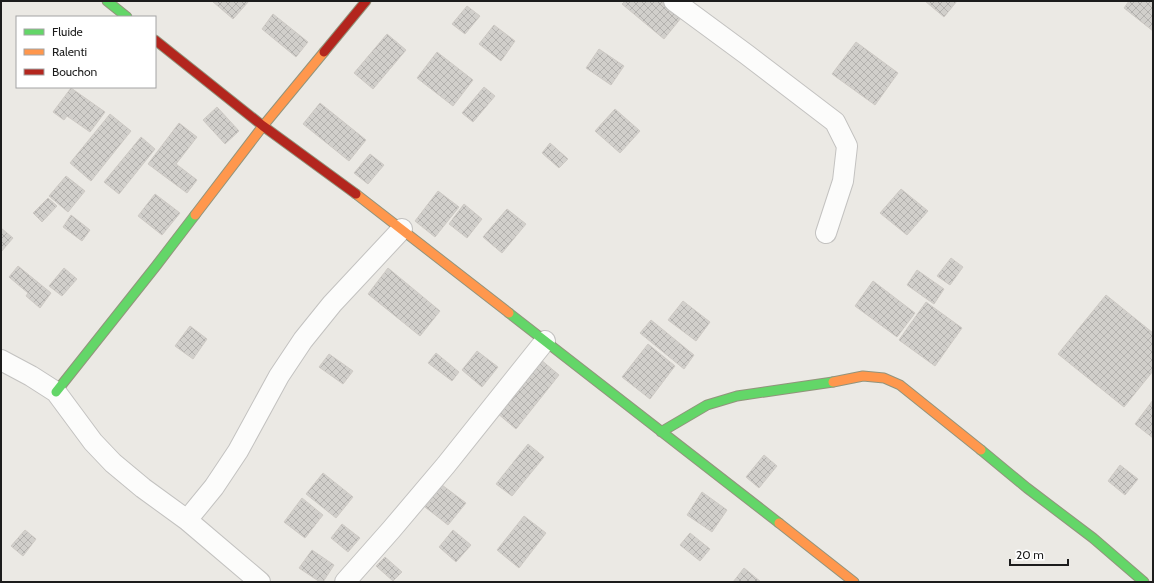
<svg xmlns="http://www.w3.org/2000/svg" width="1154" height="583" viewBox="0 0 1154 583" font-family="Cabin,sans-serif">
	<defs>
		<pattern id="building-cross-hatch" width="8" height="8" patternUnits="userSpaceOnUse"><rect width="8" height="8" fill="#d1cfcb"/><path d="M0 0l8 8M0 8l8-8" fill="none" stroke="#b3b1ae"/></pattern>
	</defs>
	<rect width="100%" height="100%" fill="#ebe9e4"/>
	<!-- building -->
	<path fill="url(#building-cross-hatch)" stroke="#cecac5" d="M212,1H249L233,19Z
		M625,1H661L681,18L664,39L622,4Z
		M925,1H957L944,17Z
		M1129,1H1153V31L1124,8Z
		M467,6L480,16L465,34L452,24Z
		M273,14L308,42L296,57L262,29Z
		M494,25L515,41L501,61L479,44Z
		M387,34L406,50L373,89L354,73Z
		M856,42L898,73L875,105L832,74Z
		M599,49L624,66L611,85L586,68Z
		M437,52L473,80L453,106L417,78Z
		M484,87L495,96L473,122L462,113Z
		M71,88L105,112L90,132L67,116L64,120L53,112Z
		M320,103L366,140L349,161L303,124Z
		M217,107L239,131L225,144L203,120Z
		M615,109L640,131L620,153L595,131Z
		M110,114L131,131L91,181L70,163Z
		M179,123L197,137L176,164L197,180L187,193L148,164Z
		M141,137L155,149L119,194L104,182Z
		M550,143L568,159L559,168L542,153Z
		M370,154L384,165L368,184L354,173Z
		M66,176L85,191L68,212L49,196Z
		M901,189L928,211L907,235L880,213Z
		M438,191L459,207L435,237L415,221Z
		M155,194L180,213L162,235L138,216Z
		M48,198L57,206L42,222L33,213Z
		M464,204L482,219L467,238L449,224Z
		M507,209L526,224L502,253L483,237Z
		M71,215L90,230L82,241L63,227Z
		M1,228L13,238L1,252Z
		M951,258L963,267L950,285L937,276Z
		M18,266L51,293L40,308L26,296L28,293L9,277Z
		M64,268L77,279L62,296L49,286Z
		M388,268L440,311L420,336L368,294Z
		M917,270L944,289L934,304L907,285Z
		M873,281L915,313L897,337L855,306Z
		M1106,295L1153,333V371L1124,407L1058,354Z
		M683,301L710,322L696,341L668,320Z
		M926,302L962,328L935,366L899,340Z
		M651,320L694,355L684,369L640,333Z
		M190,326L207,339L193,359L175,346Z
		M648,344L675,366L650,399L622,377Z
		M477,351L498,367L482,387L462,370Z
		M436,353L459,372L452,381L428,363Z
		M329,354L353,371L343,384L319,367Z
		M540,359L559,375L516,429L497,413Z
		M1153,400V438L1135,424Z
		M528,444L544,457L512,496L496,484Z
		M764,455L777,466L759,488L746,477Z
		M1120,465L1138,479L1125,495L1108,481Z
		M323,473L353,497L336,518L306,494Z
		M442,485L466,503L448,525L425,507Z
		M702,492L727,510L712,532L687,515Z
		M302,498L323,515L305,538L284,522Z
		M524,516L546,533L519,568L497,550Z
		M342,524L360,538L348,552L331,538Z
		M25,530L36,539L23,556L11,546Z
		M453,530L471,545L456,562L439,547Z
		M690,533L710,549L700,561L680,545Z
		M312,550L334,565L323,582H320L299,568Z
		M385,557L402,572L393,581L376,566Z
		M744,568L761,582H733Z"/>
	<g fill="none" stroke-linecap="round" stroke-linejoin="round">
		<defs>
			<path id="street" d="M674,1L746,54L835,122L847,146L843,181L826,233
				M1,360L31,376L56,392L93,442L113,463L143,488L187,520L260,582
				M187,520L214,487L238,451L279,376L303,340L332,304L402,229
				M345,582L391,530L446,465L545,341"/>
			<path id="fast" d="M107,1L127,17
				M509,313L779,523
				M56,392L156,266L195,215
				M661,432L707,405L737,396L833,382
				M981,450L1027,488L1093,538L1144,582"/>
			<path id="slow" d="M356,194L509,313
				M195,215L263,126L324,52
				M833,382L863,376L884,378L900,385L981,450
				M779,523L854,582"/>
			<path id="jam" d="M155,40L263,126L356,194
				M324,52L366,1"/>
		</defs>
		<!-- street casing -->
		<use href="#street" stroke="#c3c2c0" stroke-width="22"/>
		<!-- fast casing -->
		<use href="#fast" stroke="#92947c" stroke-width="11"/>
		<!-- slow casing -->
		<use href="#slow" stroke="#92947c" stroke-width="11"/>
		<!-- jam casing -->
		<use href="#jam" stroke="#92947c" stroke-width="11"/>
		<!-- street -->
		<use href="#street" stroke="#fcfcfb" stroke-width="20"/>
		<!-- fast -->
		<use href="#fast" stroke="#63d668" stroke-width="9"/>
		<!-- slow -->
		<use href="#slow" stroke="#ff974d" stroke-width="9"/>
		<!-- jam -->
		<use href="#jam" stroke="#b3261e" stroke-width="9"/>
	</g>
	<!-- border -->
	<rect width="1154" height="583" fill="none" stroke="#1c1c1c" stroke-width="4"/>
	<!-- legend -->
	<rect x="16" y="16" width="140" height="72" fill="#ffffff" stroke="#a4a4a4"/>
	<rect x="24" y="29" width="20" height="6" fill="#63d668" stroke="#a4a4a4"/>
	<text x="52" y="36" font-size="12" fill="#1c1c1c">Fluide</text>
	<rect x="24" y="49" width="20" height="6" fill="#ff974d" stroke="#a4a4a4"/>
	<text x="52" y="56" font-size="12" fill="#1c1c1c">Ralenti</text>
	<rect x="24" y="69" width="20" height="6" fill="#b3261e" stroke="#a4a4a4"/>
	<text x="52" y="76" font-size="12" fill="#1c1c1c">Bouchon</text>
	<!-- scale -->
	<path d="M1010 559v6h58v-6" fill="none" stroke="#1c1c1c" stroke-width="2"/>
	<text x="1016" y="559" font-size="12" fill="#1c1c1c" stroke="#ffffff" stroke-width="3" paint-order="stroke">20 m</text>
</svg>
